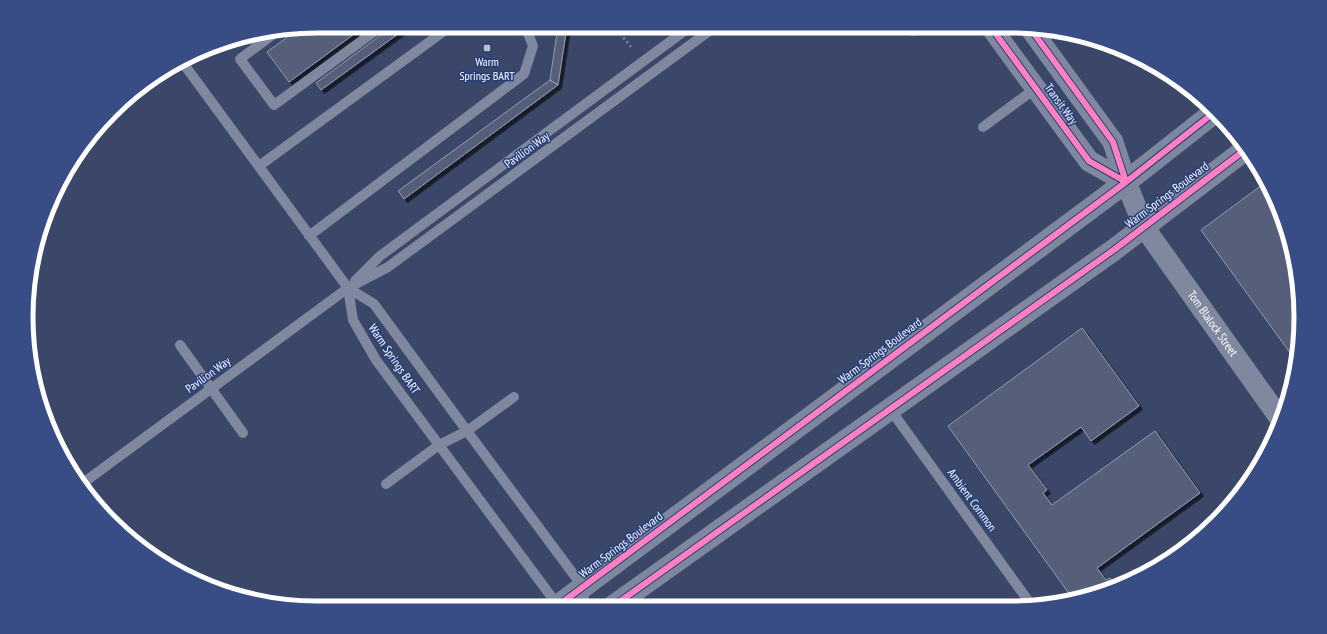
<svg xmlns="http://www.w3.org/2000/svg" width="1327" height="634" viewBox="0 0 1327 634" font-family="'PT Sans Narrow',sans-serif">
	<defs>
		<filter id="shadow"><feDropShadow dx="3.5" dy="3.5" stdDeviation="0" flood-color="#0009"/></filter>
	</defs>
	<rect width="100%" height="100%" fill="#3b4768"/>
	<!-- building -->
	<path fill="#545e79" stroke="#939bae" filter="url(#shadow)" d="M317,26H365L289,82L267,52L298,29Z
		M393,26H409L321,90L316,83Z
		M558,26H567L558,85L550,80Z
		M550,80L558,85L404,199L398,191Z
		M1266,182L1279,206L1295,260L1301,317L1297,360L1296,361L1201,230Z
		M1082,328L1139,406L1091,441L1081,427L1028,465L1047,490L1043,493L1052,505L1155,431L1200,493L1097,568L1106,580L1110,578L1117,587L1073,599L948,426Z"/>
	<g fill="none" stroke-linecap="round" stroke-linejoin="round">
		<!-- path -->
		<path stroke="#7f889f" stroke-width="2.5" stroke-dasharray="2 3" stroke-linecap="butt" d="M614,26L631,47"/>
		<!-- service -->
		<path stroke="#7f889f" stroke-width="10" d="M913,31L920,26
			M275,33L240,59L274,105L382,26
			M183,63L348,288L374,304L467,431L583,587L585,607
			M983,127L1036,88
			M259,166L451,26
			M309,236L524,74L533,46L525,26
			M355,281L380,256L691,26
			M348,288L353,320L376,360L559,607
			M180,345L243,433
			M890,409L1032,606
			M1274,410L1287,400
			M83,483L348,288L388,267L716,26
			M386,484L439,445L467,431L514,397"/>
		<!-- minor -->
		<g stroke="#7f889f" stroke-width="21">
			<path d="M990,26L1089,161L1126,182"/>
			<path id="s1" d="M1030,28L1113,142L1126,182L1144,227L1281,420"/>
		</g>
		<!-- primary -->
		<path stroke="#7e879e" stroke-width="22" d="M556,607L1126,182L1216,111
			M612,607L1115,249L1246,149"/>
		<defs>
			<path id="cycleway" d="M990,26L1089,161L1126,182
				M1030,28L1113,142L1126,182
				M556,607L1126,182L1216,111
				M612,607L1115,249L1246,149"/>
		</defs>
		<!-- cycleway casing -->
		<use href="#cycleway" stroke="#273e7c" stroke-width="8"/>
		<!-- cycleway -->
		<use href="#cycleway" stroke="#ff80c0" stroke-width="6"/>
	</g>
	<!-- markers -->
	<rect fill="#babfca" stroke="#273e7c" stroke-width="1.5" x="483" y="44" width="8" height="8" rx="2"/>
	<g text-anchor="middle" stroke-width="3" stroke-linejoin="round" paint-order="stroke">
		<!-- poi labels -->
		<g font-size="12" fill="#fff" stroke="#273e7c">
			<text x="487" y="66">Warm<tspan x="487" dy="14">Springs BART</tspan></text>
		</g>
		<!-- street labels -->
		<g font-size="12" fill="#fff" stroke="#273e7c">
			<text transform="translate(1061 104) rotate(54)" y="4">Transit Way</text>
			<text transform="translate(527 150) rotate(-36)" y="4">Pavilion Way</text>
			<text transform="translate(1167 195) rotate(-37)" y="4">Warm Springs Boulevard</text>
			<text dy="4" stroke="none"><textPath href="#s1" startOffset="350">Tom Blalock Street</textPath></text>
			<text transform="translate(880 351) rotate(-37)" y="4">Warm Springs Boulevard</text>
			<text transform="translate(394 359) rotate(56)" y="4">Warm Springs BART</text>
			<text transform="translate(208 375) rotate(-36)" y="4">Pavilion Way</text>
			<text transform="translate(972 500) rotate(54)" y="4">Ambient Common</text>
			<text transform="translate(621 545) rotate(-37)" y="4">Warm Springs Boulevard</text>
		</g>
	</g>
	<!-- crop -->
	<path d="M0 0H1327V634H0ZM317 33H1010A284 284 0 0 1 1294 317V317A284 284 0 0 1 1010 601H317A284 284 0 0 1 33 317V317A284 284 0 0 1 317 33Z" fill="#384d86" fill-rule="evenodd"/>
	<path fill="none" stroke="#fff" stroke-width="5" d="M317 33H1010A284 284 0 0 1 1294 317V317A284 284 0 0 1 1010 601H317A284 284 0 0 1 33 317V317A284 284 0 0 1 317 33Z"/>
</svg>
